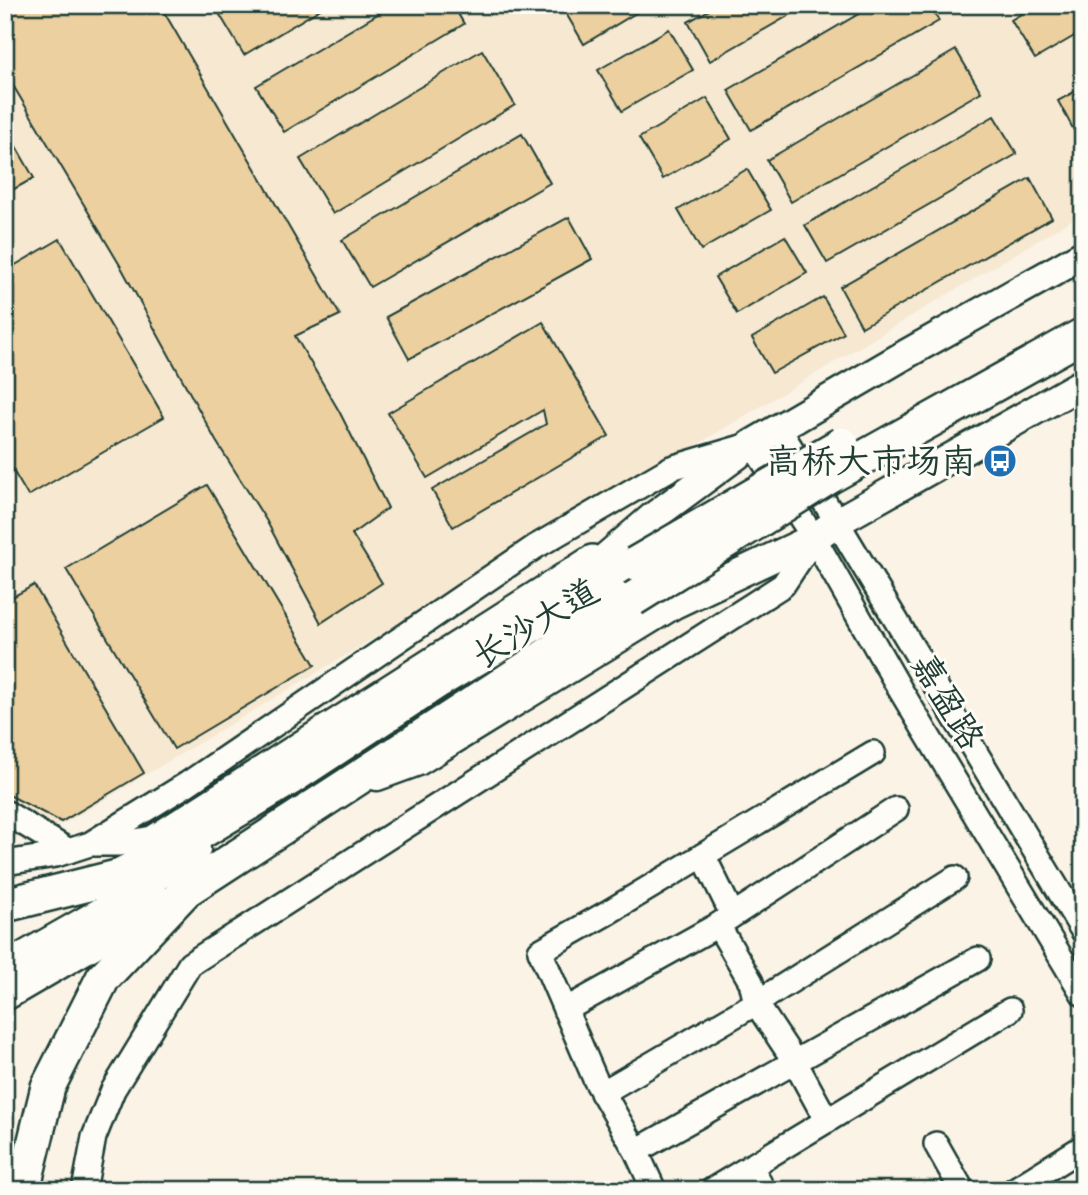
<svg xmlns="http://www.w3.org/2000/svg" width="1088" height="1195" viewBox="0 0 1088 1195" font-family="Caveat,'LXGW WenKai TC',sans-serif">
	<rect width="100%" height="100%" fill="#faf3e6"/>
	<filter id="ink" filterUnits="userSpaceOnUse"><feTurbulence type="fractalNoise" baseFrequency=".0143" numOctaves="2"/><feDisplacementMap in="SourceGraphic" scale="14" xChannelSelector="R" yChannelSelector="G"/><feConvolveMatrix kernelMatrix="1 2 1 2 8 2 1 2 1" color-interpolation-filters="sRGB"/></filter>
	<g filter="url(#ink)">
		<!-- built -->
		<path fill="#f6e8d1" d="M5,5H1083V213L67,822L18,839L5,837Z"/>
		<!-- building -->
		<path fill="#ecd0a0" stroke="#1f3d34" stroke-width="2" d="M5,5H160L340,315L295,336L339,411L388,508L352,534L382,583L321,623L266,520L216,441L121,267L5,72Z
			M214,5H327L244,55Z
			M393,5H453L464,24L284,132L256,86Z
			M561,5H649L584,44Z
			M718,5H807L710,61L688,22Z
			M874,5H930L939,21L751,130L728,90Z
			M1036,5H1083V31L1035,59L1011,20Z
			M669,29L693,70L622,111L598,70Z
			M482,50L515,105L333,214L300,159Z
			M956,50L981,92L791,202L767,160Z
			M1083,87V147L1058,101Z
			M707,98L731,139L663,179L639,138Z
			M994,116L1017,154L827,263L805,225Z
			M5,127L34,178L5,194Z
			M522,134L550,183L370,287L342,240Z
			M747,169L771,210L701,250L678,210Z
			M1030,178L1052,218L862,327L840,287Z
			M569,217L592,259L409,359L386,317Z
			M785,236L807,273L737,314L715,277Z
			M60,239L164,417L28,496L5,457V271Z
			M823,297L844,333L772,373L752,338Z
			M543,322L609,436L453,527L432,490L546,424L543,410L427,478L388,413Z
			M207,485L315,665L174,749L66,569Z
			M34,585L144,773L61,822L5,793V601Z"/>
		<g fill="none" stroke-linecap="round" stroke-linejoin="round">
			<defs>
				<path id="minor" d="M779,429L837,522L1083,931
					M5,812L69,851
					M90,844H119L152,838L592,557
					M703,855L732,914
					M5,863L56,855L90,844L187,784L535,547L671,468L752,444L814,538L901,691L1083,994
					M718,925L751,982L756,1003L795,1062L827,1121
					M565,1010L718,925L896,809
					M602,1093L756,1003L955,878
					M936,1144L962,1190
					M636,1151L978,959
					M751,1166L763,1190
					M84,1190L94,1137L113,1090L190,964L783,585L814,538
					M654,1190L636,1151L595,1079L540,951L607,913L873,753
					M712,1190L1010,1010
					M1014,1190L1083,1147"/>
				<path id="major" d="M562,595L653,517L752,444L908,353L1083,255
					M377,776L418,761L674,604L814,538L837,522L1083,383
					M5,967L126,898L196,849
					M5,996L166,902"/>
				<path id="highway" d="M5,903H13L117,877L188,840L289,779L438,681L635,564
					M23,1190L48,1087L103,978L186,890L633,599"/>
			</defs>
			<!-- minor casing -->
			<use href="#minor" stroke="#1f3d34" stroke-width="28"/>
			<!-- major casing -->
			<use href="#major" stroke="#1f3d34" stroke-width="33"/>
			<!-- highway casing -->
			<use href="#highway" stroke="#1f3d34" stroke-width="38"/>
			<!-- minor -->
			<use href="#minor" stroke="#fdfcf7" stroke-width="23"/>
			<!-- major -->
			<use href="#major" stroke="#fdfcf7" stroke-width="28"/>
			<!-- highway -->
			<use href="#highway" stroke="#fdfcf7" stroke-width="33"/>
			<defs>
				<path id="highway-bridge" d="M635,564L842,444
					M633,599L829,477L1083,335"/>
			</defs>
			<!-- highway-bridge casing -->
			<use href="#highway-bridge" stroke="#1f3d34" stroke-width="38" stroke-linecap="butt"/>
			<!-- highway-bridge -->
			<use href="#highway-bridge" stroke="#fdfcf7" stroke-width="33"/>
		</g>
	</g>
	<!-- icons -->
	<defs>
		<symbol id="bus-disc" viewBox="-11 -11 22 22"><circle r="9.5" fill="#1f6fb2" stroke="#fdfcf7"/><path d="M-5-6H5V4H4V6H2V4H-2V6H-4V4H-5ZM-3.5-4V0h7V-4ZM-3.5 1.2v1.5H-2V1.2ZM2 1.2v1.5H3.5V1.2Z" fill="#fff"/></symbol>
	</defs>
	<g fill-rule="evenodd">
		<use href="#bus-disc" x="981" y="442" width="38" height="38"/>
	</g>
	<g text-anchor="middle" stroke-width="6" stroke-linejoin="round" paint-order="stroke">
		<!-- poi labels -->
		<g font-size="35" fill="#1f3d34" stroke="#fdfcf7" text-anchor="end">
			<text x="976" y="473">高桥大市场南</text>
		</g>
		<!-- street labels -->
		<g font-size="35" fill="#1f3d34" stroke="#fdfcf7">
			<text transform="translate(535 623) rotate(-31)" y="12">长沙大道</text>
			<text transform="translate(948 701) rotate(59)" y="12">嘉盈路</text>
		</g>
	</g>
	<!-- margin -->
	<rect width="1088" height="1195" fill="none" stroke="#fdfcf7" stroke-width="28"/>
	<rect x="14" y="14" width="1060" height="1167" fill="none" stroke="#1f3d34" stroke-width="2.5" filter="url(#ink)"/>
</svg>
